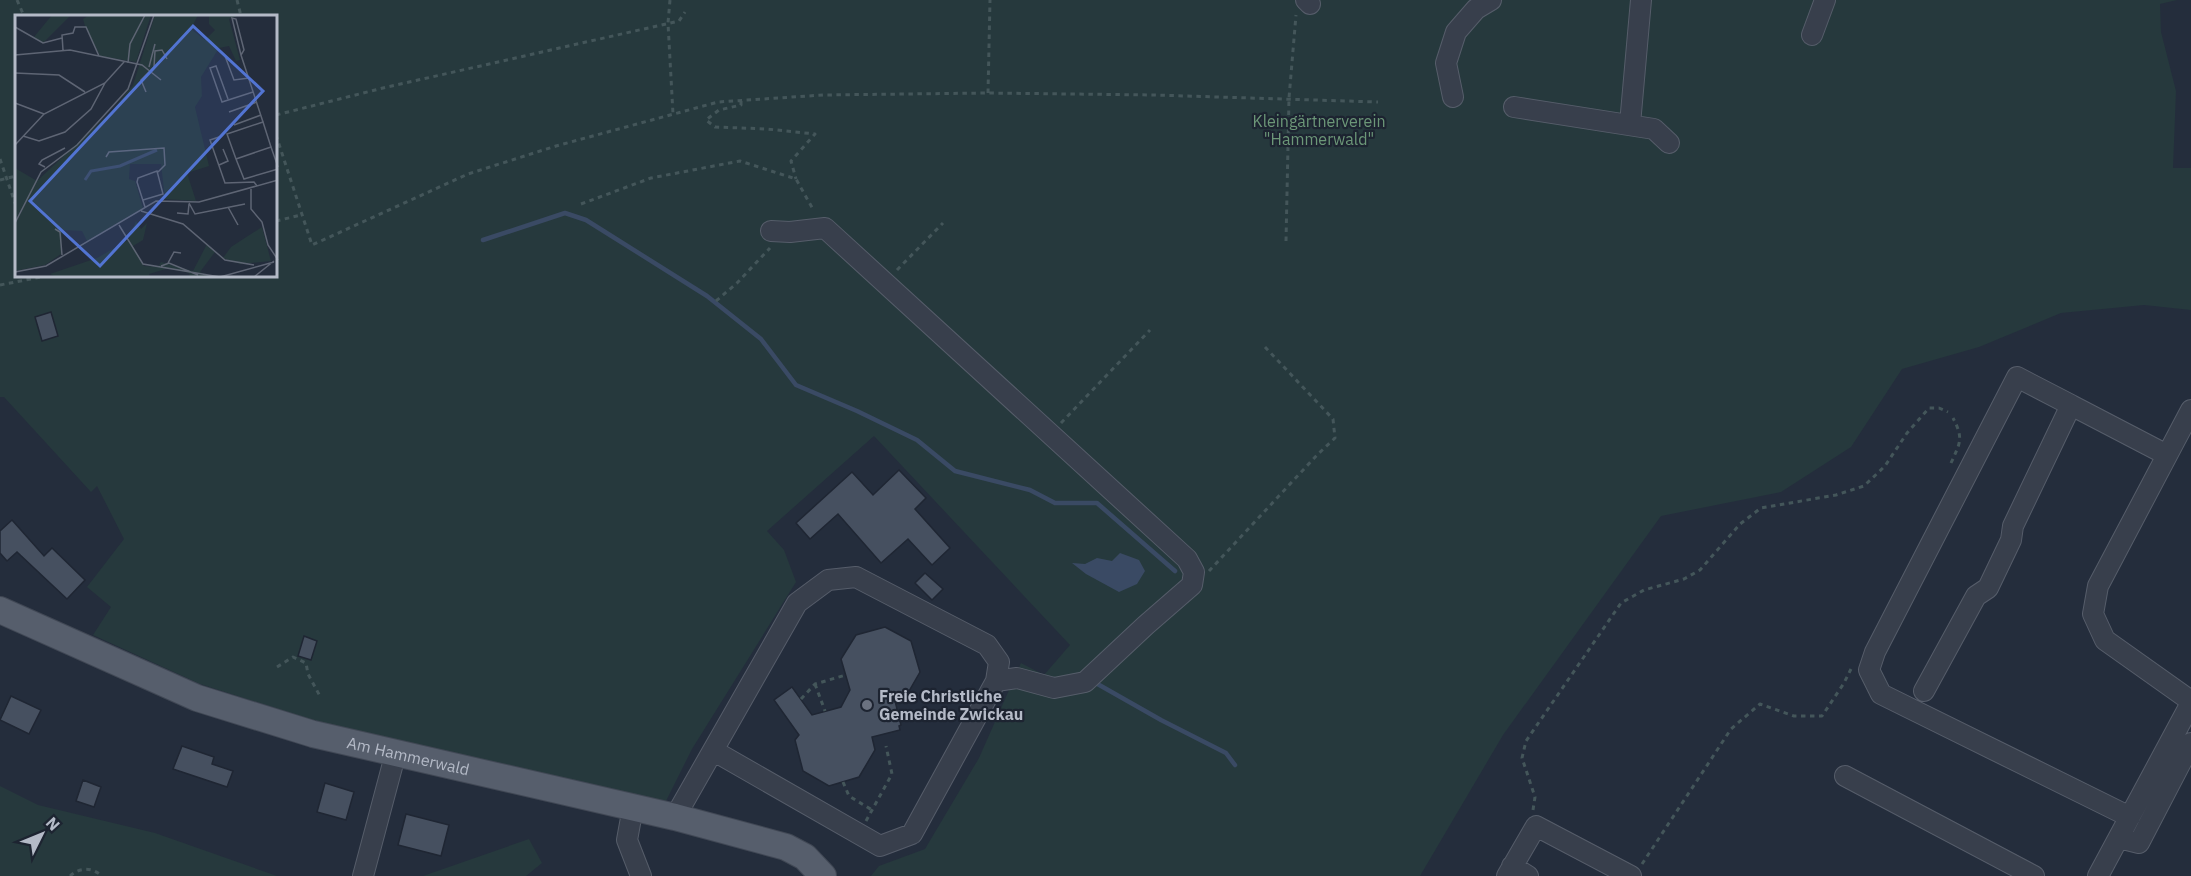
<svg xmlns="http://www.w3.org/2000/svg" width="2191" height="876" viewBox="0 0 2191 876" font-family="'IBM Plex Sans',sans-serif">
	<rect width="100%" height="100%" fill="#242d3c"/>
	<!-- green -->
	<path fill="#26393d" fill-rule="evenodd" d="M0,0H2177L2160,4L2161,32L2176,91L2173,168H2191V310L2144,305L2061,313L1979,347L1902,369L1851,447L1781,492L1661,516L1503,735L1420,876H871L879,866L925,849L979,758L1021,663L1044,675L1070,645L874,436L767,531L784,550L796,582L692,749L666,801L533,773L309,719L200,684L93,635L111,607L87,587L124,539L97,486L91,492L4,397H0ZM16,16H276V276H16Z
		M0,786L38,805L155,833L277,876H0Z
		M529,839L542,863L526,876H423Z"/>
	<!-- water -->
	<path fill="#3a4a64" d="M1120,553L1139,560L1145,571L1137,584L1119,592L1086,574L1072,563L1085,564L1097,558L1112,561Z"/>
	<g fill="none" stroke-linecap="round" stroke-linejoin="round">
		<!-- stream -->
		<path stroke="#3a4a64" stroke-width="4.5" d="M483,240L565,213L586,220L707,296L761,339L796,385L857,411L917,440L955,471L1030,490L1055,503H1097L1175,571
			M1094,682L1161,720L1226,753L1235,765"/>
	</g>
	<!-- building -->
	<path fill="#465060" stroke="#1f2633" stroke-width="1.5" d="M51,312L58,336L42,341L35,317Z
		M899,470L926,498L915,509L950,548L932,565L908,539L881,563L838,514L810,539L796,523L852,472L873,495Z
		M12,520L44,556L52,548L85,580L67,599L17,552L7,561L0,553V531Z
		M925,573L943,589L932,600L915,583Z
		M885,627L911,641L920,672L905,698L895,701L901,725L899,726L900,730L872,737L875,750L859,777L829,786L803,771L795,740L799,735L774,700L792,687L812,715L841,707L850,690L841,659L856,635Z
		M304,636L317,641L311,660L298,656Z
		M11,696L41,710L29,734L0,720Z
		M182,746L214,757L212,764L233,771L227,787L173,769Z
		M83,780L101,787L94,807L76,801Z
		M325,783L354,792L346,820L317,812Z
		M406,814L449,825L441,856L398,845Z"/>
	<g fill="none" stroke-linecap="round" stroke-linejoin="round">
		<defs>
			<path id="minor" d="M1306,0L1310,4
				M1812,35L1825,0
				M1453,97L1446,63L1456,32L1476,9L1491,0
				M1514,107L1654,129L1669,143
				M1630,124L1641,0
				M771,231L790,232L825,228L1187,559L1194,572L1192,585L1146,625L1085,682L1054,688L1017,678L996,681
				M2071,405L2167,455
				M2191,410L2098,586L2093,614L2105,640L2191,701
				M1924,691L1976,596L1988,588L2011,540L2013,526L2071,405L2017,377L1875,652L1869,670L1881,694L2130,817
				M1845,776L2034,876
				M633,807L627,840L641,876
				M675,817L797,603L828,580L856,577L987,645L999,662L996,681L912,834L880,846L714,751
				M2119,838L2139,843L2191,743
				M1512,866L1528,876
				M363,876L396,752
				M1507,876L1536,826L1631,876
				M2098,876L2191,703"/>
			<g id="major">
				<path id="s1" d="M0,610L197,698L313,734L675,817L786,847L805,857L823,876"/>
			</g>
		</defs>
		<!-- minor casing -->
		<use href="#minor" stroke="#565d6a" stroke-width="22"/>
		<!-- major casing -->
		<use href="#major" stroke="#414855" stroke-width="28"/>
		<!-- path -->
		<path stroke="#44565a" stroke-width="3" stroke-dasharray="4.5 4.5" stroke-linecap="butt" d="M17,0L24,16
			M237,0L241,16
			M670,0L668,23L673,114
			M988,93L990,0
			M741,101V105L719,110L706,120L715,127L767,129L815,134L791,161L796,179
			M276,115L383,88L679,21L685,12
			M276,135L312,245L468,174L556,146L718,102L823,95L988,93L1154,95L1378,102
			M0,159L16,206
			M0,180L16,176
			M581,204L651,178L740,161L796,179L814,211
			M276,221L301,215
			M1286,241L1289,98L1296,15
			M897,270L943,223
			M0,285L46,276
			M716,301L737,283L770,248
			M1061,423L1150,330
			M1951,463C1960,443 1964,439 1953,418
			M1209,571L1318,454L1335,438L1333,419L1265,347
			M277,667L293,657L306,663L308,674L321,698
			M815,684L825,711
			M801,699L815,684L846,675
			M843,782L849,796L872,810
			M1533,810L1535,797L1522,758L1526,741L1621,603L1644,590L1684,579L1700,570L1740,524L1761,508L1836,495L1864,486L1885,466L1907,433L1929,408H1939L1948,412
			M866,821L892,774L886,746
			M1642,864L1731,729L1760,704L1794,716H1822L1844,683L1851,669
			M70,876C80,867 92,867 102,876"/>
		<!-- minor -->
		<use href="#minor" stroke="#383f4c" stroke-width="20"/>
		<!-- major -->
		<use href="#major" stroke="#565e6c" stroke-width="26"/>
	</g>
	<!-- markers -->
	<circle fill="#6b7280" stroke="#1d2431" stroke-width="2" cx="867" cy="705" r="6"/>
	<g text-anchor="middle" stroke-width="4.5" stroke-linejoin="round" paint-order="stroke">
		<!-- park labels -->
		<g font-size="16" fill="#6c9778" stroke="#1d2431">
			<text x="1319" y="127">Kleingärtnerverein<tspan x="1319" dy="18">"Hammerwald"</tspan></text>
		</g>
		<!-- poi labels -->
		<g font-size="16" font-weight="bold" fill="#b4bac7" stroke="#1d2431" text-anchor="start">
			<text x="879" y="702">Freie Christliche<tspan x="879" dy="18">Gemeinde Zwickau</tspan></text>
		</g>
		<!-- street labels -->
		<g font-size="16" fill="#b4bac7" stroke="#1d2431">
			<text dy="6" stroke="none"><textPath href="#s1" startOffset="435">Am Hammerwald</textPath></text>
		</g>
	</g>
	<!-- overview -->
	<g transform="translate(15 15)">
		<rect width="262" height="262" fill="#242d3c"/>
		<path d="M37,0H56L28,28L19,22ZM74,0H136L121,47L85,41L70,11L68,4ZM140,0H183L176,14L190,25L200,15L194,9V0H225L214,4L225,45L221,46L214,31L204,33L186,62L187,81L180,92L194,151L172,158L181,186L150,184L146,149H115L114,164L120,166L128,193L72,226L67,216L47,215L46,239L30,250L0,256V153L22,166L96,97L118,70ZM121,206L126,214L132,208L128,225L118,231L129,251L143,252L146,247L178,256L192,229L200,237L185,257L195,261L175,262L174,258L154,253L134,259L135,262H42L35,259L82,243L113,225ZM247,212L256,246L225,249L208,243L216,232Z" fill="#26393d"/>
		<path fill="none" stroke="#3a4a64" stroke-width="3" d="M70,165L76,156L105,151L142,135"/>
		<path fill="none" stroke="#5e6574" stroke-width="1.5" d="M0,12L28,28L47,23M48,35L47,20L58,18L60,12H71L84,41M0,40L55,35L127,50L146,65M226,40L217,3L221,4L229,35L226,40L248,107M210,41L219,65L234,63M113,48L115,29L130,0M134,52L140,29M0,58L44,60L70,77M131,77L126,65L139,52L140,36L147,35L152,44M213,84L201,51L195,53L207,87L238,77M0,88L29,99M214,97L242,87M219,110L246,100M8,121L24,126L50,117L76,94L90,68M207,121L195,125L210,168L239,167L242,171M0,130L29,99L90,68L109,47M91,142L94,137L149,133L150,150L143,157M221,144L212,119L248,107L256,132M204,150L213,146L208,134M30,152L24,149L27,145L50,133M263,152L256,132L221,144L229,164L263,154M236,174V194L247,207L253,230L263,245M128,185L148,179L142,156L123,163L122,167L130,192M174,188L180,199L230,189M213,192L223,210M126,196L168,209L210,245L239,250M162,198L173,199L174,189M0,208L26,157L62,130L113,74L139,0M104,210L128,249L205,262M40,214L45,217L47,240M153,248L159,237L166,238M146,251L154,248L183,260M0,257L31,251L141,186L184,187L263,165M205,262L259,247M239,262L259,246"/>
		<path fill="#5274d2" fill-opacity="0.15" stroke="#5274d2" stroke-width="3" d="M178,11L248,76L85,251L15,186Z"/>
		<rect width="262" height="262" fill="none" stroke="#b4bac7" stroke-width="3"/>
	</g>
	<!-- north arrow -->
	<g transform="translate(42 834) rotate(47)" stroke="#1d2431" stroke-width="4.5" paint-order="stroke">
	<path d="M0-4.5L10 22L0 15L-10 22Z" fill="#b4bac7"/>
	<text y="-9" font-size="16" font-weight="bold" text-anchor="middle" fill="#b4bac7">N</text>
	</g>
</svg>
